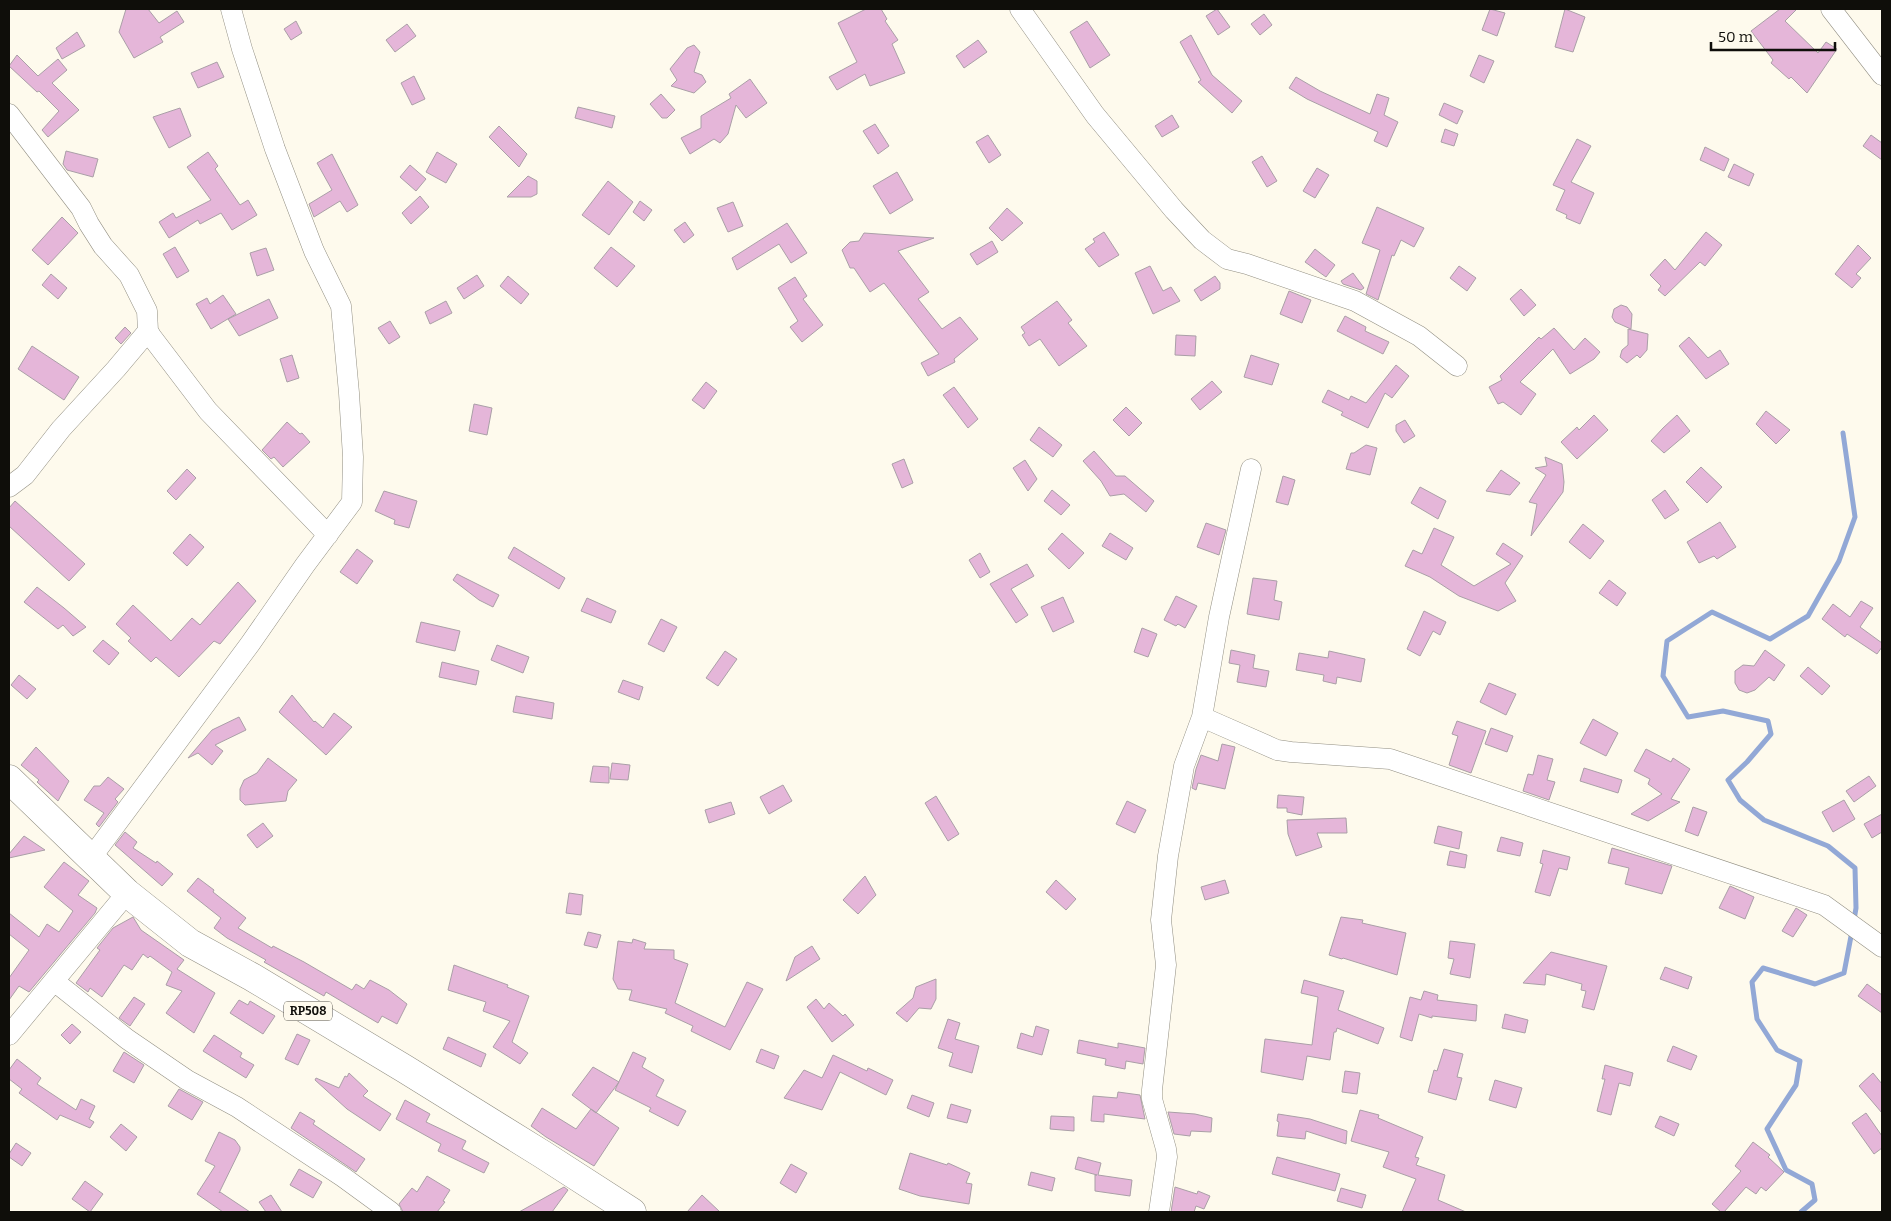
<svg xmlns="http://www.w3.org/2000/svg" width="1891" height="1221" viewBox="0 0 1891 1221" font-family="Bitter,serif">
	<rect width="100%" height="100%" fill="#fefaed"/>
	<g fill="none" stroke-linecap="round" stroke-linejoin="round">
		<!-- stream -->
		<path stroke="#92a8d6" stroke-width="5" d="M1843,433L1855,517L1839,561L1808,616L1770,639L1712,612L1667,641L1663,676L1688,717L1723,711L1768,721L1771,734L1747,762L1728,780L1740,800L1764,820L1828,846L1855,868L1856,908L1854,920
			M1801,1212L1815,1200L1812,1184L1786,1170L1767,1129L1796,1085L1800,1061L1777,1050L1757,1019L1752,982L1763,968L1815,984L1844,973L1852,931"/>
	</g>
	<!-- building -->
	<path fill="#e5b6d9" stroke="#aa9fa7" d="M126,9H148L159,23L177,11L184,22L160,37L163,42L134,58L119,32Z
		M866,9H881L887,19L885,21L898,40L892,44L905,73L870,86L865,74L837,90L829,77L857,62L838,23Z
		M1217,9L1230,27L1218,35L1206,16Z
		M1490,9L1505,13L1497,36L1482,30Z
		M1565,9L1585,17L1573,52L1555,47Z
		M1780,9H1797L1785,21L1818,53L1826,42L1837,49L1807,93L1791,77L1789,79L1771,63L1773,60L1751,31Z
		M1264,14L1272,25L1260,35L1251,24Z
		M296,21L302,33L291,40L284,29Z
		M1087,21L1110,55L1090,68L1070,32Z
		M407,24L416,36L395,52L386,40Z
		M77,32L85,46L62,59L56,48Z
		M1191,35L1212,75L1242,101L1232,113L1198,82L1201,80L1180,42Z
		M978,40L987,52L964,68L956,56Z
		M694,45L700,52L694,72L702,75L706,82L694,93L671,86L677,80L670,69L687,48Z
		M17,55L38,76L58,59L67,70L52,83L79,110L48,137L42,130L59,111L39,91L37,92L9,66Z
		M1479,55L1494,61L1484,83L1470,76Z
		M217,62L224,77L198,88L191,73Z
		M414,76L425,99L412,105L401,83Z
		M1296,77L1320,91L1370,114L1377,94L1389,98L1384,115L1398,122L1387,147L1374,141L1378,132L1307,99L1289,88Z
		M750,79L767,103L746,118L736,105L728,134L720,143L714,139L690,154L681,138L701,128V116L731,98L729,94Z
		M661,94L675,110L667,118H662L650,104Z
		M1444,103L1463,111L1457,124L1439,115Z
		M578,107L615,116L612,128L575,118Z
		M180,108L191,136L169,148L153,117Z
		M1172,115L1179,127L1162,137L1155,126Z
		M875,124L889,146L878,154L863,131Z
		M499,126L527,154L519,167L489,137Z
		M1445,129L1458,134L1454,146L1441,142Z
		M988,135L1001,155L989,163L976,142Z
		M1871,135L1882,143V160L1863,146Z
		M1577,139L1591,146L1571,182L1594,193L1580,224L1566,218L1567,215L1556,210L1565,190L1553,185Z
		M1705,147L1729,159L1724,171L1700,160Z
		M66,151L98,159L93,177L67,170L63,164Z
		M208,152L218,166L215,169L240,205L248,200L257,215L232,230L221,213L200,224L198,220L169,238L159,222L173,213L176,218L211,200L187,167Z
		M437,152L457,164L446,183L426,172Z
		M332,154L358,205L347,212L340,201L314,217L309,204L332,190L317,163Z
		M1262,156L1277,181L1267,187L1252,162Z
		M1734,164L1754,174L1749,186L1728,177Z
		M410,165L426,179L416,191L400,177Z
		M1317,168L1329,175L1315,198L1303,191Z
		M897,172L913,200L890,214L873,186Z
		M528,176L537,181V194L531,197H507Z
		M608,181L633,202L609,235L582,215Z
		M420,196L429,207L411,224L402,213Z
		M640,201L652,210L644,221L633,212Z
		M733,202L743,226L728,232L717,208Z
		M1377,207L1424,228L1414,247L1401,240L1394,256L1392,255L1378,300L1366,294L1380,250L1362,243Z
		M1007,208L1023,223L1002,241L989,228Z
		M62,217L78,233L48,265L32,250Z
		M685,222L694,235L684,243L674,230Z
		M787,223L807,253L791,263L779,244L737,270L732,258Z
		M1104,232L1119,255L1099,267L1085,249L1095,242L1093,239Z
		M1706,232L1722,245L1705,266L1700,262L1665,296L1658,290L1661,286L1650,275L1665,259L1675,270Z
		M864,233L934,238L898,251L929,292L918,299L942,329L960,317L978,339L954,359L955,362L928,376L921,363L939,354L884,283L870,292L854,268H850L842,250L850,242L859,241Z
		M992,241L998,252L977,265L970,254Z
		M1858,245L1871,258L1856,274L1861,278L1852,288L1835,274Z
		M175,247L189,271L177,278L163,254Z
		M611,247L635,266L617,287L594,268Z
		M266,248L274,270L257,276L250,253Z
		M1315,249L1335,265L1326,277L1305,262Z
		M1150,266L1163,291L1171,287L1180,301L1153,314L1135,273Z
		M1459,266L1476,278L1467,291L1450,278Z
		M1353,273L1364,288L1361,290L1343,284L1341,281Z
		M51,274L67,288L58,299L42,285Z
		M477,275L484,286L464,299L457,288Z
		M508,276L529,294L521,304L500,286Z
		M1215,276L1220,283V289L1201,301L1194,290Z
		M795,277L807,296L803,299L823,325L802,342L790,327L798,321L778,288Z
		M1521,289L1536,305L1524,316L1510,299Z
		M1289,291L1311,300L1302,323L1280,314Z
		M223,295L236,314L211,329L196,304L207,298L210,304Z
		M269,299L278,318L239,336L228,319Z
		M446,301L452,313L430,324L425,312Z
		M1057,301L1072,320L1068,323L1087,346L1059,366L1040,339L1029,346L1022,335L1025,333L1021,327Z
		M1621,305L1627,307L1632,314L1631,329L1615,322L1612,317L1614,309Z
		M1345,316L1366,327L1365,331L1389,342L1383,354L1337,331Z
		M390,321L400,337L389,344L378,328Z
		M125,327L131,333L121,344L115,338Z
		M1554,328L1574,350L1585,338L1600,352L1594,359L1570,374L1553,349L1520,382L1536,394L1521,415L1503,402L1498,404L1489,387L1502,380L1500,376L1539,337L1541,339Z
		M1628,329L1648,334L1647,350L1640,358L1637,355L1627,363L1620,357L1622,350L1628,345Z
		M1176,335L1196,336L1195,356L1175,355Z
		M1689,337L1708,358L1720,350L1729,364L1706,379L1679,346Z
		M32,346L79,377L64,400L18,369Z
		M292,355L299,378L287,382L280,359Z
		M1251,355L1279,364L1272,385L1244,377Z
		M1396,365L1409,376L1392,398L1385,393L1368,428L1341,415L1343,412L1322,402L1328,390L1349,400L1351,396L1366,403Z
		M1212,381L1222,392L1200,410L1191,399Z
		M706,382L717,391L704,409L692,400Z
		M954,387L978,419L968,428L943,395Z
		M474,404L492,408L487,435L469,431Z
		M1126,407L1142,423L1129,436L1113,420Z
		M1766,411L1790,430L1776,444L1756,424Z
		M1594,415L1608,430L1577,459L1561,442L1577,427L1579,430Z
		M1677,415L1690,431L1664,453L1651,441L1663,428Z
		M1405,420L1415,436L1404,443L1396,431V425Z
		M287,422L300,434L302,433L310,442L283,467L274,457L271,459L262,450Z
		M1039,427L1062,445L1053,457L1030,440Z
		M1366,445L1377,448L1370,475L1346,469L1351,453H1354Z
		M1094,451L1116,476H1125L1154,501L1146,512L1124,494L1110,496L1101,481L1083,461Z
		M1545,457L1562,464L1564,482L1563,492L1531,536L1537,504L1529,502L1546,475L1535,468L1547,466Z
		M904,459L913,483L902,488L892,464Z
		M1025,460L1037,479L1028,491L1013,468Z
		M1701,467L1722,487L1707,503L1686,482Z
		M187,469L196,478L176,500L167,491Z
		M1501,470L1520,483L1510,495L1486,491Z
		M1283,476L1295,480L1288,505L1276,502Z
		M1420,487L1446,501L1438,519L1411,503Z
		M1052,490L1070,505L1061,515L1044,501Z
		M1665,490L1679,510L1665,519L1652,500Z
		M384,491L417,501L409,528L394,524L395,520L375,511Z
		M15,501L85,564L69,581L9,526V508Z
		M1720,522L1736,547L1717,559L1714,556L1699,563L1687,542Z
		M1206,523L1226,530L1219,555L1197,547Z
		M1583,524L1604,541L1590,559L1569,542Z
		M1434,528L1454,537L1441,565L1474,586L1511,564L1496,554L1503,543L1523,556L1505,583L1516,601L1498,611L1459,596L1430,577L1405,566L1413,550L1422,554Z
		M1062,533L1084,553L1069,569L1048,549Z
		M1110,533L1133,548L1126,560L1102,546Z
		M190,534L204,547L187,566L173,553Z
		M514,547L565,578L559,589L508,558Z
		M357,549L373,561L357,584L340,572Z
		M980,553L990,572L980,578L969,560Z
		M1027,564L1034,576L1011,589L1028,615L1016,623L990,584Z
		M457,574L499,595L493,607L479,600L453,580Z
		M1253,578L1277,581L1274,600L1282,602L1279,620L1247,614Z
		M1609,580L1626,593L1617,606L1599,593Z
		M238,582L256,601L220,644L214,641L179,677L156,657L151,662L128,641L131,638L116,624L133,605L171,641L192,618L200,625Z
		M37,587L64,608L86,627L73,636L63,625L58,629L24,602Z
		M1176,596L1197,606L1185,628L1178,624L1176,626L1164,620Z
		M1063,597L1074,622L1053,632L1041,607Z
		M587,598L616,611L611,623L581,611Z
		M1861,601L1873,608L1860,627L1882,643V647L1877,654L1847,634L1845,637L1822,619L1833,604L1850,617Z
		M1424,611L1446,622L1440,635L1433,631L1420,656L1407,649Z
		M661,619L677,627L664,652L648,644Z
		M421,622L460,631L455,651L416,642Z
		M1142,628L1157,634L1148,657L1134,652Z
		M103,640L119,653L109,665L93,651Z
		M497,645L529,657L523,673L491,660Z
		M1231,650L1255,655L1253,668L1269,671L1266,687L1237,682L1240,665L1229,663Z
		M1765,650L1785,665L1774,681L1769,677L1755,690L1747,693L1739,690L1735,683V671L1743,665L1754,666Z
		M725,651L737,659L718,686L706,678Z
		M1329,651L1365,659L1361,682L1337,677L1336,684L1323,681L1324,675L1296,670L1299,653L1328,658Z
		M442,662L479,671L476,685L439,677Z
		M1808,667L1830,686L1822,695L1800,676Z
		M19,675L36,689L27,699L11,685Z
		M623,680L643,687L639,700L618,692Z
		M1489,683L1516,694L1506,715L1480,702Z
		M292,695L314,722L315,721L323,728L334,713L352,727L326,755L279,712Z
		M516,696L554,703L552,719L513,712Z
		M239,717L246,730L215,745L223,751L212,765L198,753L188,758L212,730Z
		M1593,719L1618,733L1606,756L1580,743Z
		M1457,721L1486,731L1471,773L1449,765L1458,736L1452,734Z
		M1491,728L1513,736L1507,752L1485,744Z
		M1222,744L1235,747L1225,789L1198,783L1196,790L1192,788L1196,769L1201,755L1218,761Z
		M36,747L69,781L58,801L37,782L39,780L21,765Z
		M1646,749L1671,762L1673,758L1690,769L1671,799L1680,802L1648,821L1631,814L1662,794L1648,784L1650,779L1634,771Z
		M1538,755L1553,759L1547,780L1555,782L1549,800L1523,791L1528,774L1533,775Z
		M268,758L297,780L288,791L286,801L245,805L240,800V789L244,780L257,773Z
		M612,763L630,765L628,780L610,779Z
		M593,766L609,767V783L590,782Z
		M1584,768L1622,780L1618,793L1580,781Z
		M1869,776L1876,786L1854,802L1846,791Z
		M108,777L124,789L115,799L118,802L99,827L96,824L104,813L84,800L94,786H100Z
		M783,785L792,801L769,814L760,797Z
		M1278,795L1304,797L1302,815L1287,812V808H1277Z
		M936,796L959,834L948,841L925,803Z
		M1844,800L1855,819L1833,832L1822,812Z
		M1127,801L1146,810L1135,833L1116,824Z
		M731,802L735,814L709,823L705,810Z
		M1693,807L1707,812L1698,836L1685,831Z
		M1882,814V832L1872,838L1864,824Z
		M1346,818L1347,833H1317L1322,847L1296,856L1288,834L1287,820Z
		M263,823L273,836L257,848L247,835Z
		M1438,826L1462,832L1459,849L1434,843Z
		M125,832L137,842L133,848L156,863L157,861L173,874L162,886L115,845Z
		M24,836L45,850L9,858V854Z
		M1501,837L1523,843L1520,856L1497,851Z
		M1612,848L1672,866L1662,894L1625,884L1629,868L1608,863Z
		M1543,850L1570,857L1567,870L1559,868L1550,896L1535,892L1543,864L1540,863Z
		M1450,851L1467,855L1465,868L1447,865Z
		M64,862L89,881L78,895L97,908L95,913L29,992L19,986L9,1000V978L29,950L9,934V913L39,937L47,924L59,932L73,911L44,887Z
		M865,876L876,895L858,914L843,900Z
		M198,878L214,890L213,892L246,918L238,928L272,948L273,946L304,962L352,990L356,984L364,989L370,980L389,990L407,1004L397,1024L382,1016L378,1023L326,992L324,996L264,962L266,960L227,938L214,928L221,918L187,891Z
		M1056,880L1076,899L1066,910L1046,892Z
		M1225,880L1229,893L1205,900L1201,887Z
		M1730,886L1754,897L1745,919L1719,908Z
		M569,893L583,895L581,915L566,913Z
		M1796,908L1807,915L1793,937L1782,931Z
		M133,917L141,930L184,960L177,969L215,993L194,1033L166,1013L182,991L166,985L172,972L150,956L148,958L143,954L132,970L124,965L102,997L90,988L88,992L76,983L100,950L97,948L113,928Z
		M1341,917L1363,920L1362,923L1406,933L1397,975L1343,958L1342,959L1329,955Z
		M588,932L601,935L597,948L584,945Z
		M633,939L646,943L644,949L674,950V959L688,964L675,1003L725,1027L747,982L763,989L730,1050L691,1031L693,1026L665,1013L667,1009L629,1000L632,990L618,989L613,979L618,941L632,943Z
		M1450,941L1475,944L1470,978L1450,974L1454,959L1448,958Z
		M812,946L820,959L786,981L795,957Z
		M1551,952L1607,966L1594,1010L1582,1007L1586,991L1581,990L1582,984L1546,974L1545,985L1523,983Z
		M454,965L508,985L507,987L529,996L512,1042L528,1053L520,1064L493,1047L510,1021L483,1011L486,1002L448,990Z
		M1665,967L1692,977L1688,989L1660,979Z
		M936,979V999L931,1009L919,1008L907,1022L896,1013L913,998L916,987Z
		M1304,980L1344,991L1338,1010L1384,1028L1378,1044L1337,1028L1336,1032H1334L1330,1060L1307,1056L1303,1080L1261,1072L1265,1039L1312,1045L1318,997L1301,993Z
		M1867,984L1882,995V1013L1858,996Z
		M1424,991L1438,995L1437,1000L1477,1005L1476,1021L1432,1016V1018L1419,1014L1412,1041L1400,1037L1410,997L1421,1000Z
		M134,997L145,1004L130,1026L119,1018Z
		M816,999L824,1009L829,1003L843,1016L845,1014L854,1025L832,1042L807,1007Z
		M239,1000L248,1005L250,1001L275,1016L263,1034L230,1013Z
		M1505,1014L1528,1020L1525,1033L1502,1028Z
		M948,1019L960,1023L955,1039L979,1046L972,1073L949,1066L953,1053L938,1048Z
		M72,1024L81,1032L70,1044L61,1035Z
		M1036,1026L1049,1030L1042,1055L1017,1048L1021,1033L1033,1037Z
		M297,1034L310,1040L298,1065L285,1059Z
		M214,1035L242,1053L240,1057L254,1065L246,1078L203,1051Z
		M448,1037L486,1054L481,1067L443,1049Z
		M1079,1040L1118,1048V1043L1145,1048L1143,1064L1126,1061L1125,1069L1105,1065L1106,1059L1077,1053Z
		M1673,1046L1697,1056L1691,1070L1667,1061Z
		M761,1049L779,1056L774,1069L756,1062Z
		M1444,1049L1463,1054L1457,1077L1462,1078L1456,1100L1428,1092L1434,1070L1437,1071Z
		M124,1052L144,1065L134,1083L113,1071Z
		M633,1052L646,1058L642,1067L664,1080L656,1096L686,1111L678,1126L649,1111L651,1108L615,1090Z
		M833,1055L867,1071L868,1068L893,1080L886,1095L840,1072L822,1110L784,1098L804,1070L822,1078Z
		M17,1059L41,1078L37,1084L76,1110L81,1099L95,1106L89,1119L94,1122L90,1128L60,1115L57,1120L19,1093L22,1089L9,1079V1070Z
		M1605,1065L1633,1073L1630,1086L1619,1083L1611,1115L1597,1111L1605,1079H1602Z
		M593,1067L619,1082L596,1113L572,1095Z
		M1345,1071L1360,1073L1357,1094L1342,1092Z
		M349,1073L368,1091L363,1096L391,1114L380,1131L347,1109L315,1080L316,1078L339,1088L345,1076L347,1077Z
		M1873,1073L1882,1084V1113L1859,1086Z
		M1495,1080L1522,1088L1516,1108L1489,1100Z
		M179,1089L203,1102L192,1120L168,1106Z
		M1118,1092L1140,1095L1145,1119L1104,1114V1122L1091,1121L1093,1096L1117,1098Z
		M912,1095L934,1103L929,1117L907,1108Z
		M405,1100L430,1114L426,1122L466,1141L462,1149L489,1163L484,1173L438,1151L441,1144L396,1119Z
		M951,1104L971,1110L967,1123L947,1118Z
		M542,1108L576,1129L591,1109L619,1128L594,1166L546,1137L531,1126Z
		M1360,1110L1379,1115L1378,1118L1423,1137L1415,1157L1419,1158L1416,1165L1445,1175L1438,1200L1466,1212H1402L1416,1179L1383,1167L1389,1152L1351,1141Z
		M300,1112L315,1121L313,1124L365,1159L356,1172L291,1128Z
		M1168,1112L1195,1114L1212,1118L1211,1132L1191,1131L1190,1136L1174,1134Z
		M1866,1113L1882,1136V1148L1874,1154L1852,1123Z
		M1278,1114L1310,1119L1347,1131L1346,1144L1306,1131L1305,1139L1277,1136L1279,1122L1277,1121Z
		M1051,1116L1074,1117V1131L1050,1129Z
		M1660,1116L1679,1124L1674,1136L1655,1127Z
		M121,1124L137,1137L126,1151L110,1137Z
		M219,1132L235,1140L240,1147V1150L219,1193L220,1192L250,1212H223L197,1194L215,1166L205,1161Z
		M1753,1142L1770,1155L1768,1157L1784,1172L1766,1191L1761,1187L1756,1194L1746,1187L1724,1212H1721L1712,1204L1741,1171L1735,1166Z
		M16,1143L31,1153L22,1166L9,1157V1154Z
		M910,1153L947,1165L948,1163L970,1173L966,1183L972,1184L969,1204L920,1196L899,1189Z
		M1078,1157L1101,1163L1098,1175L1132,1180L1130,1196L1095,1191V1175H1097L1075,1169Z
		M1277,1157L1340,1174L1335,1191L1272,1174Z
		M791,1164L807,1173L796,1193L780,1183Z
		M299,1169L322,1182L313,1198L290,1185Z
		M1031,1172L1055,1178L1052,1191L1028,1185Z
		M427,1176L450,1190L443,1201L445,1202L437,1212H403L399,1204L412,1188L417,1192Z
		M85,1181L103,1194L90,1212L72,1199Z
		M564,1187L568,1190L552,1212H519Z
		M1175,1187L1197,1194L1198,1191L1210,1196L1204,1209L1196,1206L1194,1212H1171Z
		M1341,1188L1366,1195L1362,1208L1337,1201Z
		M271,1195L282,1212H266L259,1202Z
		M702,1195L720,1212H687Z"/>
	<g fill="none" stroke-linecap="round" stroke-linejoin="round">
		<defs>
			<path id="minor" d="M1020,9L1095,115L1174,210L1202,240L1227,259L1247,264L1355,301L1419,336L1457,366
				M1831,9L1882,75
				M9,114L81,208L89,224L103,246L129,275L147,311L148,331L151,336L208,411L328,535
				M9,487L25,475L61,429L116,369L148,331
				M1202,717L1277,750L1291,752L1390,759L1824,905L1882,947
				M91,858L250,644L305,565L352,502L353,457L349,393L341,306L314,251L275,149L242,49L231,9
				M54,981L127,1039L187,1080L237,1107L343,1177L391,1212
				M9,1035L127,893
				M1159,1212L1167,1157L1166,1149L1152,1099V1090L1166,965L1161,920L1168,856L1184,766L1202,717L1219,617L1251,469"/>
			<path id="primary" d="M9,779L127,893L190,943L252,977L405,1069L542,1154L632,1212"/>
		</defs>
		<!-- minor casing -->
		<use href="#minor" stroke="#928f83" stroke-width="21"/>
		<!-- primary casing -->
		<use href="#primary" stroke="#928f83" stroke-width="29"/>
		<!-- minor -->
		<use href="#minor" stroke="#fff" stroke-width="20"/>
		<!-- primary -->
		<use href="#primary" stroke="#fff" stroke-width="28"/>
	</g>
	<g text-anchor="middle" stroke-width="4.5" stroke-linejoin="round" paint-order="stroke">
		<!-- shield labels -->
		<rect fill="#fefaed" stroke="#57554e" stroke-width="1" x="284" y="1001.5" width="48" height="19" rx="4"/>
		<g font-size="12" font-weight="bold" fill="#0f0e0a">
			<text x="308" y="1015">RP508</text>
		</g>
	</g>
	<!-- border -->
	<rect width="1891" height="1221" fill="none" stroke="#0f0e0a" stroke-width="20"/>
	<!-- scale -->
	<path d="M1711 42v8h124v-8" fill="none" stroke="#0f0e0a" stroke-width="2.5"/>
	<text x="1718" y="42" font-size="15" fill="#0f0e0a" stroke="#fefaed" stroke-width="4" paint-order="stroke">50 m</text>
</svg>
